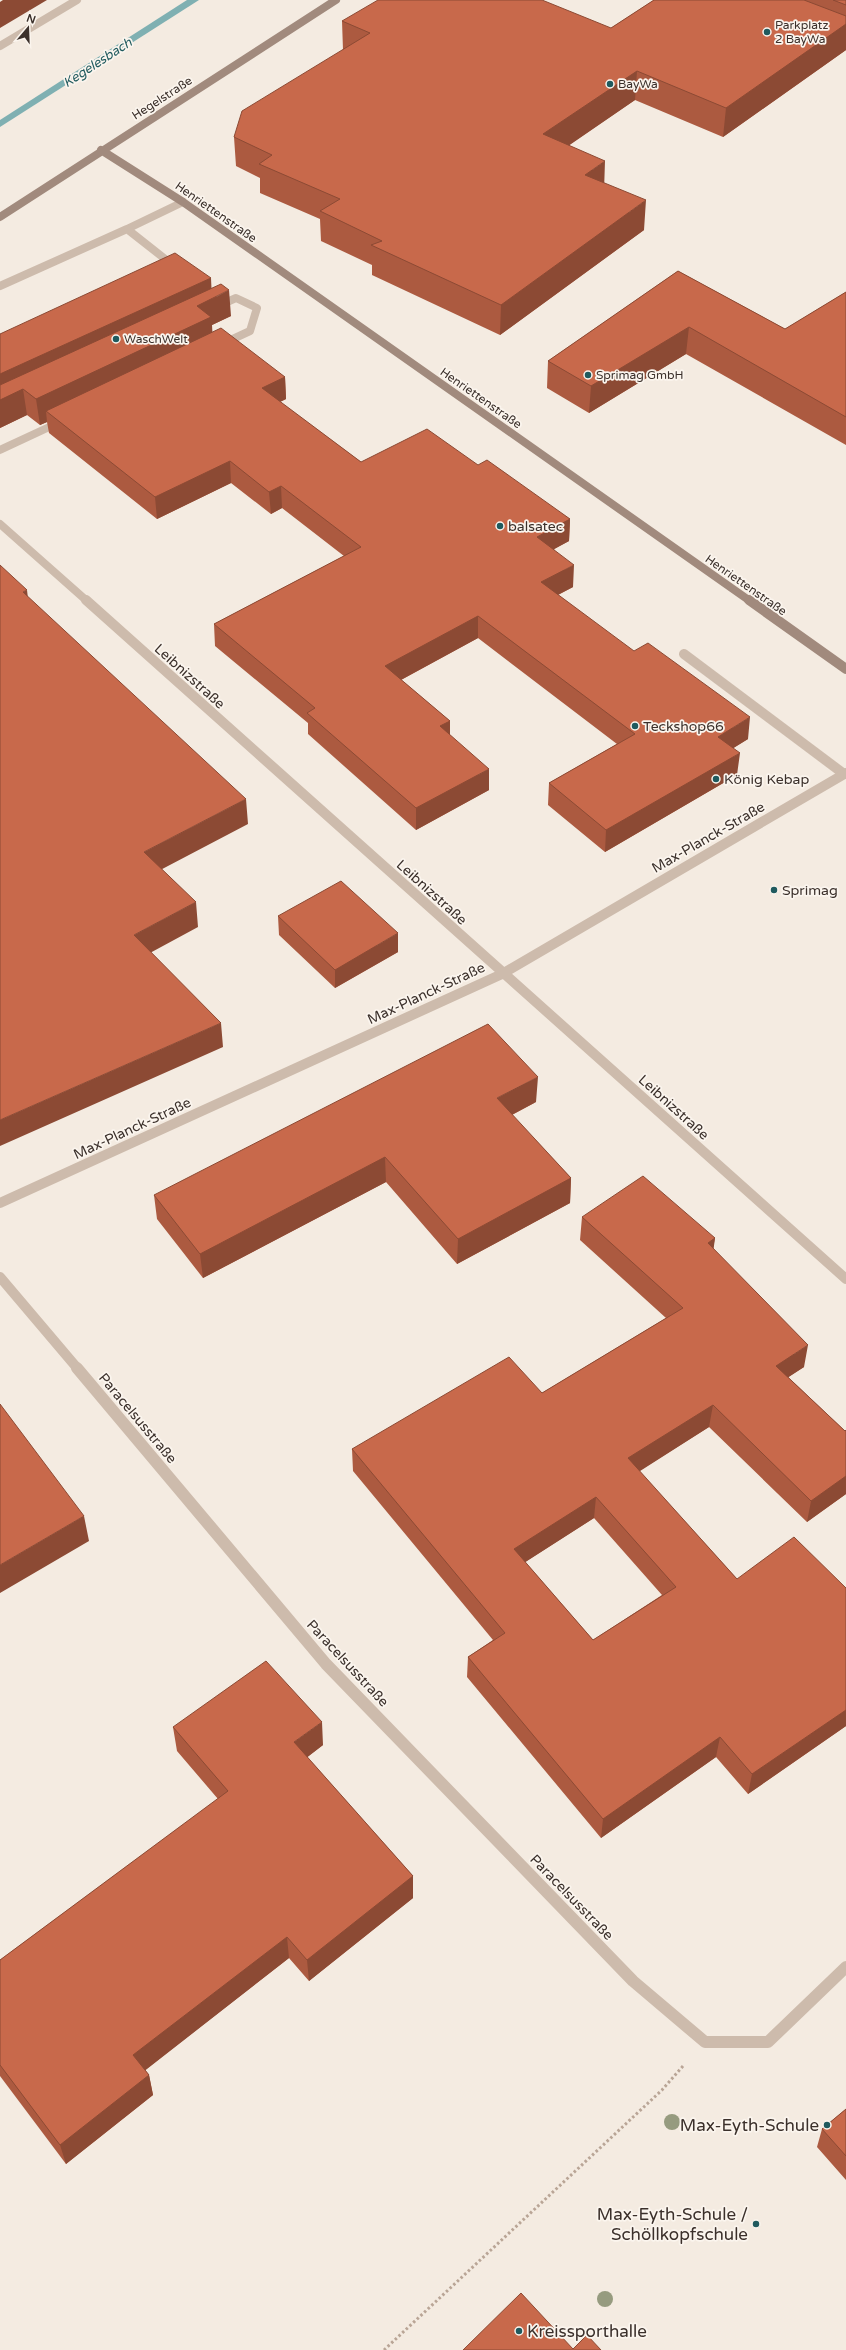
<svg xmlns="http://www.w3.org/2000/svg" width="846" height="2350" viewBox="0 0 846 2350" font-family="'Varela Round',sans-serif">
	<rect width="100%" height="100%" fill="#f4ebe1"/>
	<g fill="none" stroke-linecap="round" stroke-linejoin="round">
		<!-- stream -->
		<path fill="#7fb0b2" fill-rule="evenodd" d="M187,0H199L0,127V120Z"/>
		<!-- path -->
		<path stroke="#b9a596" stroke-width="3" stroke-dasharray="2.5 2.5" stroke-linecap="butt" d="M384,2350L662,2090L683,2066"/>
		<!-- lane-far1 -->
		<path stroke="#cdbbac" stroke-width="8" d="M0,46L77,0
			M174,266L127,229L183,202
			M0,286L127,229
			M218,306L236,298L257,308L250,331L222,344
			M0,450L60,422"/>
		<!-- lane -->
		<path stroke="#cdbbac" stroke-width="10" d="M684,654L844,774"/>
		<!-- street-far2 -->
		<path stroke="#cdbbac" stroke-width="8" d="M0,524L87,601"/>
		<!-- street-far1 -->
		<path stroke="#cdbbac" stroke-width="10" d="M86,600L846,1279
			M0,1203L502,974L846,773
			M0,1277L78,1369"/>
		<!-- street -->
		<path stroke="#cdbbac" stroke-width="12" d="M77,1368L326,1664L633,1981L705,2042H768L846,1967"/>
		<!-- secondary-far1 -->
		<path stroke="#a18a7d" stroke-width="8" d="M101,150L183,202L750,601
			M0,217L336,0"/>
		<!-- secondary -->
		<path stroke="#a18a7d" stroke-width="10" d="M749,600L846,669"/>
	</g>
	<!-- trees -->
	<g fill="#969b7f">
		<circle cx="672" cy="2122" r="8"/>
		<circle cx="605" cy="2299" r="8"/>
	</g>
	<!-- wall -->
	<path fill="#ac5a40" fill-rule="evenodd" d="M654,0H846V50L723,137L635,100L569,145L604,183L644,230L500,335L372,275V265L321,241L320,219L260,193V178L236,166L234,137L343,50L342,21L611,28Z
		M678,271L785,329L846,292V445L686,354L589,413L547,388L548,361Z
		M211,278V289L231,316L212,325V332L285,377L286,399L280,402L361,462L478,465L570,519L569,541L554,549L573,587L558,595L748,739L733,748L737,775L605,852L548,805L549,783L617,744L478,638L401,680L450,721V735L489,790L416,830L308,734V723L215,646L214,624L344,556L282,508L271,514L231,483L157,519L49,433L47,422L40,425L27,415L0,428V334Z
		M278,916L398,952L335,988L279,935Z
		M536,1102L512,1115L571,1178L570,1203L457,1264L386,1182L203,1278L157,1219L154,1195Z
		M582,1217L715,1238L713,1248L804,1367L788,1377L845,1431L846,1430V1494L807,1522L709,1427L639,1471L737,1579L846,1588V1726L748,1794L716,1757L601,1838L467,1677L468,1657L493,1640L353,1471L352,1449L542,1393L666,1318L580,1240ZM594,1518L662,1595L593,1640L525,1562Z
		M173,1727L323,1745L307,1757L413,1876V1898L309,1981L289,1958L145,2070L149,2075L153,2095L66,2164L0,2076V1960L218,1799L177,1751Z
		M846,2109V2180L817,2147L822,2129Z"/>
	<!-- shaded-wall -->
	<path fill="#8c4a34" d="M3,0H47L0,28V2Z
		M846,24V50L723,137L726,108Z
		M637,71L635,100L542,164L543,134Z
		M605,161L604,191L585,175Z
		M646,200L644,230L500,335L501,305Z
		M211,278L212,299L229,290L231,316L212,325L213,343L46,411L47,422L40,425L36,399L23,389L27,415L0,428V374Z
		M689,327L686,354L589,413L591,386Z
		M285,377L286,399L263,410L262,388Z
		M230,461L231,483L157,519L155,497Z
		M281,486L282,508L271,514L269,492Z
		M570,519L569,541L536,559L537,537Z
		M574,565L573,587L540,604L541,582Z
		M27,590L30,616L23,592Z
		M478,616V638L386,688L385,666Z
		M750,717L748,739L716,759L718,737Z
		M450,721V743L440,726Z
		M740,753L737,775L605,852L606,830Z
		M489,769V790L416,830V808Z
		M246,799L248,824L147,877L144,852Z
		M196,902L198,927L137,960L134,935Z
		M398,933V952L335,988V970Z
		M221,1023L223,1047L0,1146V1120Z
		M538,1077L536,1102L496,1123L497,1098Z
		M385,1157L386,1182L203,1278L200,1254Z
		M571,1178L570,1203L457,1264L458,1239Z
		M715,1238L712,1261L708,1243Z
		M808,1345L804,1367L772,1388L776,1366Z
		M713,1405L709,1427L626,1480L628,1458Z
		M846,1476V1494L807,1522L811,1501Z
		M596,1497L594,1518L513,1570L514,1549Z
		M84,1516L89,1541L0,1593V1565Z
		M846,1710V1726L748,1794L752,1774Z
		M322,1722L323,1745L296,1766L294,1742Z
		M720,1737L716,1757L601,1838L603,1819Z
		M413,1876V1898L309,1981L307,1960Z
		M287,1937L289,1958L138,2076L133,2055Z
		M149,2075L153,2095L66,2164L60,2145Z"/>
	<!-- building -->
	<path fill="#c8694b" stroke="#8c4a34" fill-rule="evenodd" d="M378,0H542L611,28L654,0H804L846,16V24L726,108L637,71L543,134L605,161L585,175L646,200L501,305L371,245L382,241L320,211L340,199L259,164L272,155L234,137L242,111L370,33L342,21Z
		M833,0H846V5Z
		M175,253L211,278L0,374V334Z
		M678,271L785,329L846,292V417L689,327L591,386L548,361Z
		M221,284L229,290L197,306L211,317L36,399L23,389L0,400V385Z
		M221,328L285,377L262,388L361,462L427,429L478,465L487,460L570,519L537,537L574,565L541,582L634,651L648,643L750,717L718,737L740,753L606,830L549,783L635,734L478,616L385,666L450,721L440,726L489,769L416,808L307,713L315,708L214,624L361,547L281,486L269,492L230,461L155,497L46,411Z
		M0,565L27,590L23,592L246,799L144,852L196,902L134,935L221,1023L0,1120Z
		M341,881L398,933L335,970L278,916Z
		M488,1024L538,1077L497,1098L571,1178L458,1239L385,1157L200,1254L154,1195Z
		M643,1176L715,1238L708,1243L808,1345L776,1366L845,1431L846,1430V1476L811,1501L713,1405L628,1458L737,1579L794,1537L846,1588V1710L752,1774L720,1737L603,1819L468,1657L505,1633L352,1449L509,1357L542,1393L683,1308L582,1217ZM596,1497L676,1587L593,1640L514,1549Z
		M0,1404L84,1516L0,1565Z
		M266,1661L322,1722L294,1742L413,1876L307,1960L287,1937L133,2055L149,2075L60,2145L0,2065V1960L228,1791L173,1727Z
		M846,2109V2156L822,2129Z
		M521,2293L573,2349L587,2335L601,2350H463Z"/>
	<!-- markers -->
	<g fill="#1f5a5e" stroke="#fbf5ee" stroke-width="1.5">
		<circle cx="767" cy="32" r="4"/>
		<circle cx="610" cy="84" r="4"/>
		<circle cx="116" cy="339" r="4"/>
		<circle cx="588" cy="375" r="4"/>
		<circle cx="500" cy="526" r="4"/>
		<circle cx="635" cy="726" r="4"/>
		<circle cx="716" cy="779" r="4"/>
		<circle cx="774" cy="890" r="4"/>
		<circle cx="827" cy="2125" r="4"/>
		<circle cx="756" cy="2224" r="4"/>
		<circle cx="519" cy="2331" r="4"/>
	</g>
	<g text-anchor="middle" stroke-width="3.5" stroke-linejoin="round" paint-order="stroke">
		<!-- far-poi labels -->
		<g font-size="12" fill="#3b302b" stroke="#fbf5ee" text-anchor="start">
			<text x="775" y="29">Parkplatz<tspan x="775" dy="14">2 BayWa</tspan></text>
			<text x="618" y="88">BayWa</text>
			<text x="124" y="343">WaschWelt</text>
			<text x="596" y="379">Sprimag GmbH</text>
		</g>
		<!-- far-street labels -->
		<g font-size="12" fill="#3b302b" stroke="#fbf5ee">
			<text transform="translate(162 98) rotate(-33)" y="4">Hegelstraße</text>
			<text transform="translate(216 212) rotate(35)" y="4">Henriettenstraße</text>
			<text transform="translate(481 398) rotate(35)" y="4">Henriettenstraße</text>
			<text transform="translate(746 585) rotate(35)" y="4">Henriettenstraße</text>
		</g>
		<!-- far-water labels -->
		<g font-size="13" font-style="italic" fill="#1f5a5e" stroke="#fbf5ee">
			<text transform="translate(97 62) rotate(-33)" y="5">Kegelesbach</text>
		</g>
		<!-- poi labels -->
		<g font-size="14" fill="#3b302b" stroke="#fbf5ee" text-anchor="start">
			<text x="508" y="531">balsatec</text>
			<text x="643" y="731">Teckshop66</text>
			<text x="724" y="784">König Kebap</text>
			<text x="782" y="895">Sprimag</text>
		</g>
		<!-- street labels -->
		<g font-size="14" fill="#3b302b" stroke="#fbf5ee">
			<text transform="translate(190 676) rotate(42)" y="5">Leibnizstraße</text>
			<text transform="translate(708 837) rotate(-30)" y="5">Max-Planck-Straße</text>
			<text transform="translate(432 892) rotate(42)" y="5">Leibnizstraße</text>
			<text transform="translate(426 993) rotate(-25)" y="5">Max-Planck-Straße</text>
			<text transform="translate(674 1107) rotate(42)" y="5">Leibnizstraße</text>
			<text transform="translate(132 1128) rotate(-25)" y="5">Max-Planck-Straße</text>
			<text transform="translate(138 1418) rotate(50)" y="5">Paracelsusstraße</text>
			<text transform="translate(348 1663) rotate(47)" y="5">Paracelsusstraße</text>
			<text transform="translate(572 1897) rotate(46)" y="5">Paracelsusstraße</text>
		</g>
		<!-- near-poi labels -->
		<g font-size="17" fill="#3b302b" stroke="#fbf5ee" text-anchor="end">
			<text x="819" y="2131">Max-Eyth-Schule</text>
			<text x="748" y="2220">Max-Eyth-Schule /<tspan x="748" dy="20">Schöllkopfschule</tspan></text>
			<text x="527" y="2337" text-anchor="start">Kreissporthalle</text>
		</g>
	</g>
	<!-- north arrow -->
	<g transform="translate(28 28) rotate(19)" stroke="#fbf5ee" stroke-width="3" paint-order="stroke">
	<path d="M0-3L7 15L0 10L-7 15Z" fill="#3b302b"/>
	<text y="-6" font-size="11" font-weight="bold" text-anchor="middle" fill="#3b302b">N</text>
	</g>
</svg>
